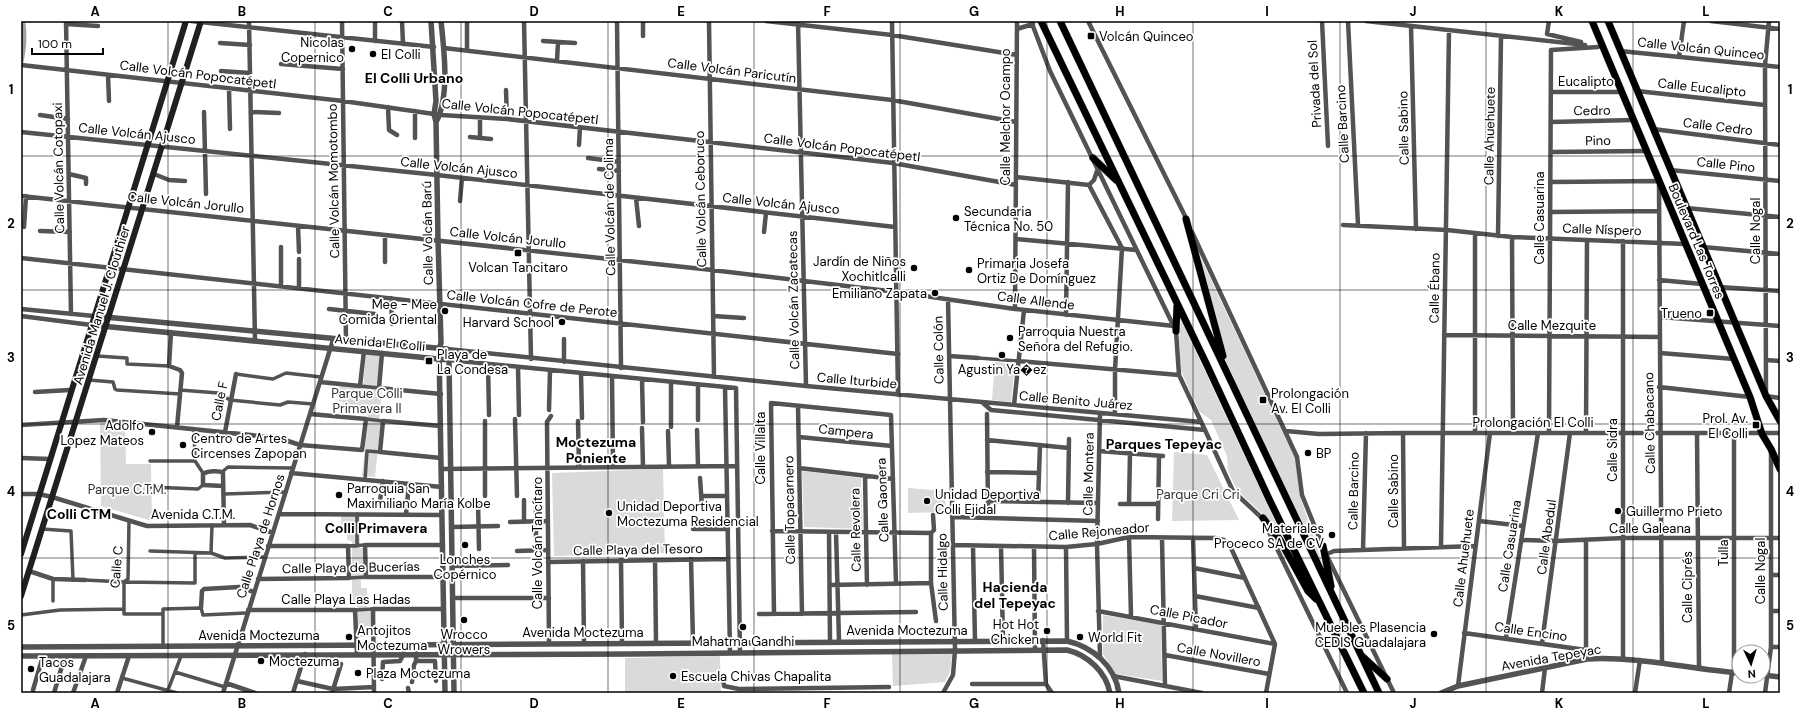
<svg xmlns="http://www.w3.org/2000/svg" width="1801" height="714" viewBox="0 0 1801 714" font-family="'DM Sans',sans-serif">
	<rect width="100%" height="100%" fill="#fff"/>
	<!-- green -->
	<path fill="#dadada" d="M1195,246L1295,458L1300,496L1327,578L1228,367Z
		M1181,320L1282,536L1274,525L1237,490L1228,471L1227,456L1211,420L1199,411L1181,371L1179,338Z
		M366,354L380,356L377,389H382L379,422H381L375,477L362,476L368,415L342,412L343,402L339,401L340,385L363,387Z
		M995,362L1015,364L1011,402L992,400Z
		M100,423L125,425L126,464H151L152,521L101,506Z
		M1174,452L1207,455L1239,520L1172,521Z
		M663,469L665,553L554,556L552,473Z
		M802,471L861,478L863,529L804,527Z
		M908,488L945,491L946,512L908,513Z
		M341,516H360V548H365V580H361V588H367V611H371V637H358L357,605H352V541L347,540V531H341Z
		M1103,615L1161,625L1162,681L1117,674L1114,671L1103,654Z
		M952,653L950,672L945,682L893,686L892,654Z
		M720,656L721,693H625V658Z"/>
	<!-- water -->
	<path fill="#a1a1a1" d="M21,21H25C28,37 26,55 21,71Z"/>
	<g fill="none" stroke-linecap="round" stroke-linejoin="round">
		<defs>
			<path id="primary" d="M1592,21L1750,397L1762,434L1771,449L1780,469
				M1608,21L1766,396L1780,421"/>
			<path id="trunk" d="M1041,21L1205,361L1270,501L1364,693
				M1060,21L1379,693
				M1093,158L1116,180
				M1186,219L1223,356
				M1176,331L1177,306
				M1263,518L1280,540L1308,591L1316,599
				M1323,546L1331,586
				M1362,656L1387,679"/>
		</defs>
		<!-- primary casing -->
		<use href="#primary" stroke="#dbdbdb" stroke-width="8"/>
		<!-- trunk casing -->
		<use href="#trunk" stroke="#dbdbdb" stroke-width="8"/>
		<!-- pedestrian -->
		<path stroke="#535353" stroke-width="3.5" d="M97,356L127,358V364L169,366
			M978,358L1018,361
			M236,374L273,379L286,373L321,377
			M89,380L113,382L115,389L117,390L180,394
			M360,386L379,388
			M180,390L218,393L230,400L280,405L288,402L313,404
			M366,419L383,421
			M194,429L195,461
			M367,451L380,452
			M150,461H195
			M195,461L203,473
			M222,472L228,467L293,468
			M365,480L367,451
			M151,487L198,489L203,485
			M224,494L286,492
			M357,514V546
			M129,521L128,579L124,582V614H163
			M42,529L71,531L73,580
			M348,546L365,545
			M150,551L211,553L225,558L265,557
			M211,553L212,525
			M349,578L366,577
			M85,580L124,582L195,583V553
			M53,601V579
			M355,610L373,609
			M21,615L60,610L124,609
			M163,646V609L201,608L203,615L246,613
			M175,672L225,687
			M122,678L177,693
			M168,690L181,656"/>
		<!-- minor -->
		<path stroke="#535353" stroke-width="4.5" d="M66,21L71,314
			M191,21L434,47
			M249,21L255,341
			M342,21L346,341
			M375,21V41
			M402,21L403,44
			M467,21V50
			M524,21L531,359
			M617,21L621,368
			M643,21V36
			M709,21L714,377
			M766,21L892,35L1017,55
			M798,21L806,386
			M892,21L898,395
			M1031,21L1050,71L1176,331L1179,375L1205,430L1233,491L1263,519
			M1088,21L1187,220
			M1322,21L1328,146
			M1348,21L1358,225
			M1366,21L1585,45
			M1549,21L1547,34L1581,42
			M1711,21L1780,29
			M1769,21L1765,65L1766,396L1780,398
			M66,24L98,26
			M1411,26L1416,229
			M1017,29L1033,24
			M543,41L575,43
			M220,43L250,45
			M444,48L892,100L1016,122
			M1620,51L1780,67
			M1679,57L1684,21
			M557,61L558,42
			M281,64L343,69
			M21,65L343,101L441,115L507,119L893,163L1016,185
			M221,71L250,73
			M108,75L109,101
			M229,89L230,129
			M506,90L507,119
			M1637,91L1765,105
			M1552,92H1621
			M388,107L389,130L397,135
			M204,112L206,194
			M251,112L279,113
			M40,115L68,119
			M480,118V138
			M1551,122L1633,120
			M1653,129L1780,145
			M21,132L437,175L895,227
			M470,137L491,139
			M415,138V111
			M579,145L580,127
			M1551,152L1646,151
			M588,158L619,162
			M599,169L619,171
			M1670,170L1780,181
			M69,174L86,178V184
			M154,174L169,180L185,181
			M1016,177L1089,185
			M1550,182L1659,181
			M1089,185L1122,248L1115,370V414
			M1089,185L1094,180L1097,171
			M1659,185L1662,663
			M21,196L712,270L897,292L1015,309L1174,326
			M636,198L639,226
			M460,201L462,178
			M1686,208L1780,217
			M1550,212L1658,211
			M1343,225L1447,230L1512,237L1685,244
			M298,226L299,252
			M24,227L26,196
			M40,231L70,232
			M764,232L766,213
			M1192,232L1297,457L1302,495L1323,547
			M1498,236L1501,37
			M1512,237L1513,433
			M1016,239L1136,250
			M1623,241V659
			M1703,247L1780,254
			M21,258L898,354
			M299,259V288
			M385,262V235
			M1659,280L1702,284
			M281,286V247
			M1719,287L1780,291
			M391,298L392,324
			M21,309L94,316
			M329,309L375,314
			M1015,309L1017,21
			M1066,315L1068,182
			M21,316L91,325
			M713,316L744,318
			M1660,317L1780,326
			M171,332L169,366L180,370L182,373L177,427
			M1444,335L1660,337
			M447,349L806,386L1201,422
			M382,353L379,388L441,394
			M1660,353L1734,359
			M949,356L978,358
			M449,360L736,388L740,652
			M1766,360L1780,361
			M1018,361L1179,375
			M564,362V339
			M488,364L489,415
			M518,367L519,415
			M581,373L582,418
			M612,376L613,467
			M642,379L643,422
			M320,382L360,386L364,351
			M671,382V427
			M698,385V420
			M725,387L730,652
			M1659,387L1750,397
			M35,392L70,390
			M983,403L991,410L1205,430
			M1014,405L1024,310
			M798,406L802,614
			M549,410L550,370
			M987,414L988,512
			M515,419L517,496
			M485,421V496
			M578,421L579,467
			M21,425L104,420L279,438L300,445L362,450L366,419L310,414
			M441,426L383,421L380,452L441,458
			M642,428L643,467
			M697,430L698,466
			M668,431L669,466
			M1286,431L1319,434L1403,433H1780
			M225,432L236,374
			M1403,433L1404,548
			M1475,433V234
			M1549,433L1551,50L1598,47
			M1586,433L1587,240
			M1697,433L1699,668
			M1734,433V673
			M799,437L892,446
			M987,440L1069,448
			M1099,451L1163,456
			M21,458L50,459
			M799,468L893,479
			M442,469L737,466
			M987,472L1039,473
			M291,473L442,487
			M865,476L867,585
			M700,478L702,507
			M223,486L203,485V474C207,471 219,470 223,473L224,525
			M21,494H39L52,497L147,526L250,525L273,533
			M701,496H727
			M524,500V522
			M536,500V540
			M478,501L479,549
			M988,501L1098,503
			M1038,502L1040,445
			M1068,503L1069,439
			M1120,504H1158
			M1129,504L1130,453
			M379,507L383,481
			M279,514L442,515
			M406,514L409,484
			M933,515L934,530L931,533V583L936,621
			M952,517L1098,521
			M1158,519L1159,456
			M1479,521L1523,526
			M510,522L548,521
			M452,527L498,526
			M1267,528L1347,693
			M693,529H728
			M772,531L931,533
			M829,532L830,641
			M836,532L839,641
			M1129,537L1131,616
			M1162,538L1165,686
			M1193,538L1196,629
			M1521,540L1556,541L1624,538H1780
			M443,545H365L366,577H443
			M953,545L1066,547L1097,544L1129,537L1215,538L1224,540L1231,548L1275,644L1266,693
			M973,546L975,640
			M1001,546L1003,640
			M1034,547L1035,650
			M1066,547L1067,641
			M1441,547L1449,31
			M1363,550L1366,433
			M517,551L548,550
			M1327,554L1334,551L1475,546
			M1327,556L1394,693
			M691,559L693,642
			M621,560L622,643
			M655,560L656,642
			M583,561L584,643
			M548,562L728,559
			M453,566L508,565
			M1194,568L1245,578
			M29,571L53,579L85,580
			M1771,575H1780
			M258,579L349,578L348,546H268
			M830,585L931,583
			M1195,596L1259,608
			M453,598H549
			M201,608L202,591L204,589L239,587L254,592
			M248,610H355L357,654
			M1098,611L1275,644
			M1771,611H1780
			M759,614L916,612
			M774,614L771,403L891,415L896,584
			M1464,633L1586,650L1587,659
			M1506,638L1538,433
			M1043,640L1046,684L1052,693
			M549,643L547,422L551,416
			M1542,643L1570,433
			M1771,647H1780
			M1586,650V541
			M416,653V661H435L436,681
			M1165,655L1269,674
			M1100,657L1097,544L1100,413
			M723,675L724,686L739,689L889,687
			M1113,676L1202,693
			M382,679L383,662L400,661L404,653
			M297,681L333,689L374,687
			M412,682L414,665L416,661
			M226,683L255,693
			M972,684H1046
			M1458,686L1490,433
			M408,688L409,693
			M33,690L43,656
			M54,693L65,656
			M73,693L86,656
			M117,693L129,656
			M223,693L333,340
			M293,693L305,654
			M332,693L341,664
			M374,693L373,609H444
			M943,693L953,675L955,650L948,299
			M1542,693L1545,668
			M1635,693L1640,660
			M1729,693L1732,673
			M1765,693L1771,647V453"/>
		<!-- tertiary -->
		<path stroke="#535353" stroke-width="5.5" d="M431,21L436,101L434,114L436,122L438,240L441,343L439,349L445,693
			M436,122C450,97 444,49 441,21
			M94,316L447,349
			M91,325L449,360
			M447,349L449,360L454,693
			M21,647L1067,641C1093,647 1115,666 1119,693
			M21,656L632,654L1067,650C1088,655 1106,672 1110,693
			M1763,675L1780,677
			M1441,693L1458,686L1587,659C1639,656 1688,669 1739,673"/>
		<!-- secondary -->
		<path stroke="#202020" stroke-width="6" d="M21,554L186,21
			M21,596L201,21"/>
		<!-- primary -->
		<use href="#primary" stroke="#000" stroke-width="7"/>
		<!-- trunk -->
		<use href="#trunk" stroke="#000" stroke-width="7"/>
	</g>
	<!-- grid -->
	<path fill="none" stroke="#000" stroke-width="1" stroke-opacity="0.55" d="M168,21V693M315,21V693M461,21V693M608,21V693M754,21V693M900,21V693M1047,21V693M1193,21V693M1340,21V693M1486,21V693M1633,21V693M21,156H1780M21,290H1780M21,424H1780M21,558H1780"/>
	<!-- markers -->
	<g fill="#000" stroke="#fff" stroke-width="1.5">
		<rect x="1087" y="32" width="8" height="8" rx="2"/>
		<circle cx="352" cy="49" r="4"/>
		<circle cx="373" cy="54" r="4"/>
		<circle cx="956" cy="218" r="4"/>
		<rect x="514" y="249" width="8" height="8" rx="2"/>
		<circle cx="914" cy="268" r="4"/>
		<circle cx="969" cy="270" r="4"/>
		<circle cx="935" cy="293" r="4"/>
		<circle cx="445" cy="311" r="4"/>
		<rect x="1706" y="309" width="8" height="8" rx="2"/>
		<circle cx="562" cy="322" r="4"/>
		<circle cx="1010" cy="338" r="4"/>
		<circle cx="1002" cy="355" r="4"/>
		<rect x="425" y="357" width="8" height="8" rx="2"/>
		<rect x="1259" y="396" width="8" height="8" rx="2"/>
		<rect x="1752" y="421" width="8" height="8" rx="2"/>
		<circle cx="152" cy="432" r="4"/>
		<circle cx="183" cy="445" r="4"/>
		<circle cx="1308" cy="453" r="4"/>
		<circle cx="339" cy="495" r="4"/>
		<circle cx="927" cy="501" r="4"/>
		<circle cx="1618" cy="511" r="4"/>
		<circle cx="609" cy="513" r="4"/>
		<circle cx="1332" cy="535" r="4"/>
		<circle cx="465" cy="545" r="4"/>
		<circle cx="464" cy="620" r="4"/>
		<circle cx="743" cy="627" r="4"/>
		<circle cx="1047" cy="631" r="4"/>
		<circle cx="1434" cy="634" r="4"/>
		<circle cx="349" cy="637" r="4"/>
		<circle cx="1080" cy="637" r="4"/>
		<circle cx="261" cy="661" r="4"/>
		<circle cx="31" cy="669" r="4"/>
		<circle cx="358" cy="673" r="4"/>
		<circle cx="673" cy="676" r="4"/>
	</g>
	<g text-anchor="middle" stroke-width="3.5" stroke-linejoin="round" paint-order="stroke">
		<!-- poi labels -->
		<g font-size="13" fill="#000" stroke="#fff" text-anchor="start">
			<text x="1099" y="41">Volcán Quinceo</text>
			<text x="344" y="47" text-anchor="end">Nicolas<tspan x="344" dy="15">Copernico</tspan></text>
			<text x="381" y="59">El Colli</text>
			<text x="964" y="216">Secundaria<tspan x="964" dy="15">Técnica No. 50</tspan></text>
			<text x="906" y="266" text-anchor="end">Jardín de Niños<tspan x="906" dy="15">Xochitlcalli</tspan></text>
			<text x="977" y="268">Primaria Josefa<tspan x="977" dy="15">Ortiz De Domínguez</tspan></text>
			<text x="518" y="272" text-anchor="middle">Volcan Tancitaro</text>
			<text x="927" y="298" text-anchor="end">Emiliano Zapata</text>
			<text x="437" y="309" text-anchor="end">Mee - Mee<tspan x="437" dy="15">Comida Oriental</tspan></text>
			<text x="1702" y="318" text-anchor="end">Trueno</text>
			<text x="554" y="327" text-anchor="end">Harvard School</text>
			<text x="1018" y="336">Parroquia Nuestra<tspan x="1018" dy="15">Señora del Refugio.</tspan></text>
			<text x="437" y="359">Playa de<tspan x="437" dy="15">La Condesa</tspan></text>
			<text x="1002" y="374" text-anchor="middle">Agustin Ya�ez</text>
			<text x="1271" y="398">Prolongación<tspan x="1271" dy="15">Av. El Colli</tspan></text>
			<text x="1748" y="423" text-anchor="end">Prol. Av.<tspan x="1748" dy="15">El Colli</tspan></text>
			<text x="144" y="430" text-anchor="end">Adolfo<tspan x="144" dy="15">Lopez Mateos</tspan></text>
			<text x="191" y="443">Centro de Artes<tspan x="191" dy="15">Circenses Zapopan</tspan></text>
			<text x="1316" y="458">BP</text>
			<text x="347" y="493">Parroquia San<tspan x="347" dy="15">Maximiliano María Kolbe</tspan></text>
			<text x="935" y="499">Unidad Deportiva<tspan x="935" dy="15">Colli Ejidal</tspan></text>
			<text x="617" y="511">Unidad Deportiva<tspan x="617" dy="15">Moctezuma Residencial</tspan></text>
			<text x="1626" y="516">Guillermo Prieto</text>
			<text x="1324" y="533" text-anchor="end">Materiales<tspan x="1324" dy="15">Proceco SA de CV</tspan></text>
			<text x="465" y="564" text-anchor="middle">Lonches<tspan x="465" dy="15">Copérnico</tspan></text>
			<text x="1039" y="629" text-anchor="end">Hot Hot<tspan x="1039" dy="15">Chicken</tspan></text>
			<text x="1426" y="632" text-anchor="end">Muebles Plasencia<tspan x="1426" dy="15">CEDIS Guadalajara</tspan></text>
			<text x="357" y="635">Antojitos<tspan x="357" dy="15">Moctezuma</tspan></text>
			<text x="464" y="639" text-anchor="middle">Wrocco<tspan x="464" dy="15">Wrowers</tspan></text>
			<text x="1088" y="642">World Fit</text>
			<text x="743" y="646" text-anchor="middle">Mahatma Gandhi</text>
			<text x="269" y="666">Moctezuma</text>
			<text x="39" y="667">Tacos<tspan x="39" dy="15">Guadalajara</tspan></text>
			<text x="366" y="678">Plaza Moctezuma</text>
			<text x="681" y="681">Escuela Chivas Chapalita</text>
		</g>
		<!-- street labels -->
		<g font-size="13" fill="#000" stroke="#fff">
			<text transform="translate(1701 48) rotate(6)" y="5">Calle Volcán Quinceo</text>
			<text transform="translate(732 70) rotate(7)" y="5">Calle Volcán Paricutín</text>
			<text transform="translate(198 74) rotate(7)" y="5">Calle Volcán Popocatépetl</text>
			<text x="1586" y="86">Eucalipto</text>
			<text transform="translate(1314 84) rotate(-93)" y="5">Privada del Sol</text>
			<text transform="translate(1702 87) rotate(6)" y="5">Calle Eucalipto</text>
			<text transform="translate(1592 110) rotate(-1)" y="5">Cedro</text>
			<text transform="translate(520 111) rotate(6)" y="5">Calle Volcán Popocatépetl</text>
			<text transform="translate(1005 117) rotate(-90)" y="5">Calle Melchor Ocampo</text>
			<text transform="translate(1342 124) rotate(-93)" y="5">Calle Barcino</text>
			<text transform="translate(1718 126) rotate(7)" y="5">Calle Cedro</text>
			<text transform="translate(1403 128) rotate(-91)" y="5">Calle Sabino</text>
			<text transform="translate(137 133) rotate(6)" y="5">Calle Volcán Ajusco</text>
			<text transform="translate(1489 136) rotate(-89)" y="5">Calle Ahuehuete</text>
			<text transform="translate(1598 140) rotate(-1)" y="5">Pino</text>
			<text transform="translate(842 147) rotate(7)" y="5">Calle Volcán Popocatépetl</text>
			<text transform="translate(1726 164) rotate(6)" y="5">Calle Pino</text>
			<text transform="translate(459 167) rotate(6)" y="5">Calle Volcán Ajusco</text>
			<text transform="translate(58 168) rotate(-91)" y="5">Calle Volcán Cotopaxi</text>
			<text transform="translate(333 181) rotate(-91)" y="5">Calle Volcán Momotombo</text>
			<text transform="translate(700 199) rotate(-91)" y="5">Calle Volcán Ceboruco</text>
			<text transform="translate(186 202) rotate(6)" y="5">Calle Volcán Jorullo</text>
			<text transform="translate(781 203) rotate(6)" y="5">Calle Volcán Ajusco</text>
			<text transform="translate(609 207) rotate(-91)" y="5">Calle Volcán de Colima</text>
			<text transform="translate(1539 218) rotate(-90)" y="5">Calle Casuarina</text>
			<text transform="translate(1602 229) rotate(2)" y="5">Calle Níspero</text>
			<text transform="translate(1755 231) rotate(-90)" y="5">Calle Nogal</text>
			<text transform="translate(427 233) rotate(-91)" y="5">Calle Volcán Barú</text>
			<text transform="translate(508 237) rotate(6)" y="5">Calle Volcán Jorullo</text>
			<text transform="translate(1697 241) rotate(67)" y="5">Boulevard Las Torres</text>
			<text transform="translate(1434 288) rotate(-89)" y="5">Calle Ébano</text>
			<text transform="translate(793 300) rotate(-91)" y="5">Calle Volcán Zacatecas</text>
			<text transform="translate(1036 300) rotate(7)" y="5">Calle Allende</text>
			<text transform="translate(532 303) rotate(6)" y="5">Calle Volcán Cofre de Perote</text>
			<text transform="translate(101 305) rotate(-73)" y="5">Avenida Manuel J. Clouthier</text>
			<text x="1552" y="330">Calle Mezquite</text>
			<text transform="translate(380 342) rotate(5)" y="5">Avenida El Colli</text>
			<text transform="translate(938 350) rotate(-91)" y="5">Calle Colón</text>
			<text transform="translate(857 380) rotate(5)" y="5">Calle Iturbide</text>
			<text transform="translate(1076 400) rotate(5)" y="5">Calle Benito Juárez</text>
			<text transform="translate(219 401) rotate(-79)" y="5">Calle F</text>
			<text x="1533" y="427">Prolongación El Colli</text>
			<text transform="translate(1649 423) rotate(-91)" y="5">Calle Chabacano</text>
			<text transform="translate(846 431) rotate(6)" y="5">Campera</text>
			<text transform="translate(760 448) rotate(-90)" y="5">Calle Villalta</text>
			<text transform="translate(1612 450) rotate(-90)" y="5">Calle Sidra</text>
			<text transform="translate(1088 474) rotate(-89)" y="5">Calle Montera</text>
			<text transform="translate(1353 491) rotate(-89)" y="5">Calle Barcino</text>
			<text transform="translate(1393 491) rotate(-90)" y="5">Calle Sabino</text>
			<text transform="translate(882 500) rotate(-92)" y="5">Calle Gaonera</text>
			<text transform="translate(789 510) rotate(-91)" y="5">Calle Topacarnero</text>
			<text x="193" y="519">Avenida C.T.M.</text>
			<text x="1650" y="533">Calle Galeana</text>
			<text transform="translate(855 530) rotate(-91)" y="5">Calle Revolera</text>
			<text transform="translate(1099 531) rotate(-5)" y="5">Calle Rejoneador</text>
			<text transform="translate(260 536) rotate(-72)" y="5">Calle Playa de Hornos</text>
			<text transform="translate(1546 537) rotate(-82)" y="5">Calle Abedul</text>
			<text transform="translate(537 543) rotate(-90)" y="5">Calle Volcán Tancítaro</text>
			<text transform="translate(1509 546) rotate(-81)" y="5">Calle Casuarina</text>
			<text transform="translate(638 549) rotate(-1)" y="5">Calle Playa del Tesoro</text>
			<text transform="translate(1723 553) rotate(-90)" y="5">Tulla</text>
			<text transform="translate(1463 558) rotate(-83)" y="5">Calle Ahuehuete</text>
			<text transform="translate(116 567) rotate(-85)" y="5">Calle C</text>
			<text transform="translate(351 567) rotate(-1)" y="5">Calle Playa de Bucerías</text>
			<text transform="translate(1760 571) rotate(-90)" y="5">Calle Nogal</text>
			<text transform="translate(942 572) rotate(-91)" y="5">Calle Hidalgo</text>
			<text transform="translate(1687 587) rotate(-90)" y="5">Calle Ciprés</text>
			<text x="346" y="604">Calle Playa Las Hadas</text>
			<text transform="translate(1189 616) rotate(11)" y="5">Calle Picador</text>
			<text x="907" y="635">Avenida Moctezuma</text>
			<text transform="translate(1531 631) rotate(8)" y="5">Calle Encino</text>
			<text x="583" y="637">Avenida Moctezuma</text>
			<text x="259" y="640">Avenida Moctezuma</text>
			<text transform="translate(1219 654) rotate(10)" y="5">Calle Novillero</text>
			<text transform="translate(1551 657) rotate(-10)" y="5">Avenida Tepeyac</text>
		</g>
		<!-- park labels -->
		<g font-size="13" fill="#313131" stroke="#fff">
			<text x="367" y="398">Parque Colli<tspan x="367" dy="15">Primavera II</tspan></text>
			<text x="127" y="494">Parque C.T.M.</text>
			<text x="1198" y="499">Parque Cri Cri</text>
		</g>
		<!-- neighbourhood labels -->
		<g font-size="14" font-weight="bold" fill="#000" stroke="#fff">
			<text x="414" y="83">El Colli Urbano</text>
			<text x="596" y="447">Moctezuma<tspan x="596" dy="16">Poniente</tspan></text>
			<text x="1164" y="449">Parques Tepeyac</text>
			<text x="79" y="519">Colli CTM</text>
			<text x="376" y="533">Colli Primavera</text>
			<text x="1015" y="592">Hacienda<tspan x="1015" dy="16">del Tepeyac</tspan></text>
		</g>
	</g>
	<!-- border -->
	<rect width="1801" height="714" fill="none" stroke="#ffffff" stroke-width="44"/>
	<!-- north arrow -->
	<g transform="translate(1751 664) rotate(176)"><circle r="19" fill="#ffffff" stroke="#999999"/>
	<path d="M0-3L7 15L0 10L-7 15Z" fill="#000000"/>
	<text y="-6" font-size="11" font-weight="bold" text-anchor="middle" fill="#000000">N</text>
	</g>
	<!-- scale -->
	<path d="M32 48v6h71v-6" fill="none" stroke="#000000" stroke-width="2"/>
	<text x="38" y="48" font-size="12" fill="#000000" stroke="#ffffff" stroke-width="3" paint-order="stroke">100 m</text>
	<rect x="22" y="22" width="1757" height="670" fill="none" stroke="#000" stroke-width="1.5"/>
	<g font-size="13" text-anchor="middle" font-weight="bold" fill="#000">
		<text x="95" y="16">A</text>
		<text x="242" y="16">B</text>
		<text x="388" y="16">C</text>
		<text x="534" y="16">D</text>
		<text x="681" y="16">E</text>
		<text x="827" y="16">F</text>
		<text x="974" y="16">G</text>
		<text x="1120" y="16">H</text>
		<text x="1267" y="16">I</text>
		<text x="1413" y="16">J</text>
		<text x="1559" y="16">K</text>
		<text x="1706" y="16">L</text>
		<text x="11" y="94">1</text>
		<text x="1790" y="94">1</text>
		<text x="11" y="228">2</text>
		<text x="1790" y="228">2</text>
		<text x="11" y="362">3</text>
		<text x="1790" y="362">3</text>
		<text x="11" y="496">4</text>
		<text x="1790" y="496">4</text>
		<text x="11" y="630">5</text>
		<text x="1790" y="630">5</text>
		<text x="95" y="708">A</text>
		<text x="242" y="708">B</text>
		<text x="388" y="708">C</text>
		<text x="534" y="708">D</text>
		<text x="681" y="708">E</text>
		<text x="827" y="708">F</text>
		<text x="974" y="708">G</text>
		<text x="1120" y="708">H</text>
		<text x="1267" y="708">I</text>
		<text x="1413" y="708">J</text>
		<text x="1559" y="708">K</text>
		<text x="1706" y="708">L</text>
	</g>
</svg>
